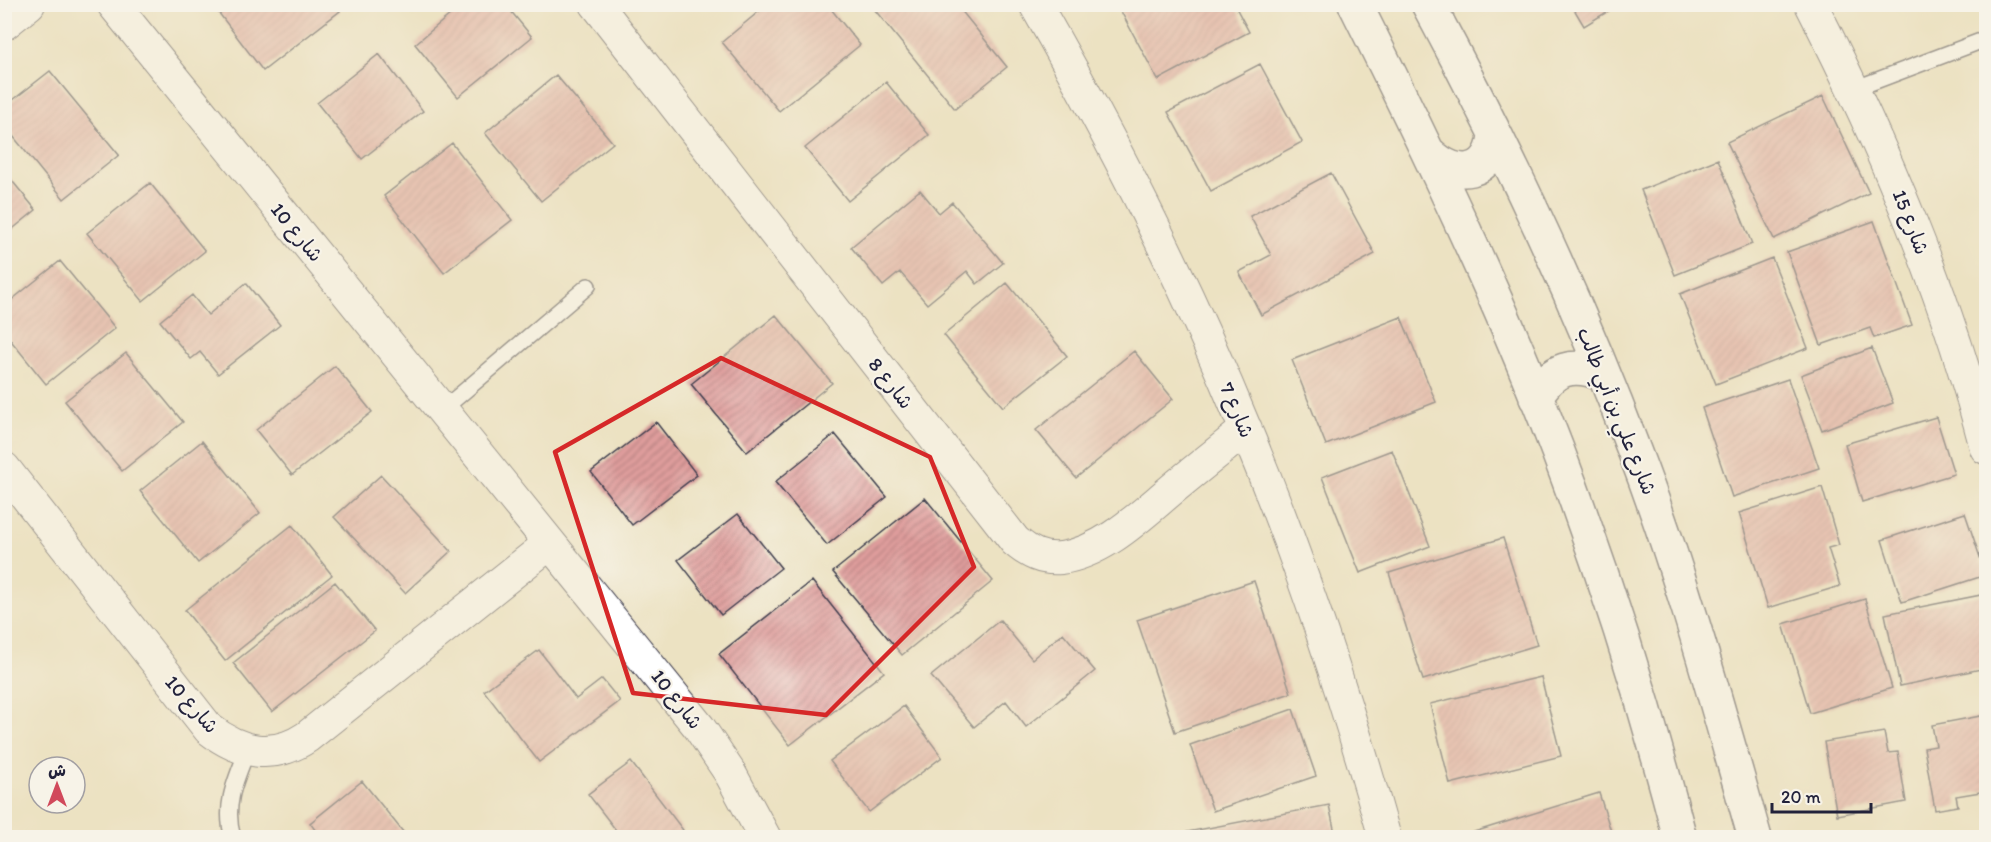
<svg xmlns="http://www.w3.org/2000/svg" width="1991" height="842" viewBox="0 0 1991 842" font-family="Itim,'Playpen Sans Arabic',sans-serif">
	<defs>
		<pattern id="building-hatch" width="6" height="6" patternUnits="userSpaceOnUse" patternTransform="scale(1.5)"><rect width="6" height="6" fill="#df9d9c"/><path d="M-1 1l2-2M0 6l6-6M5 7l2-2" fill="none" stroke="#b48080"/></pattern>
	</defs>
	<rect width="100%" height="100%" fill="#f7f3e8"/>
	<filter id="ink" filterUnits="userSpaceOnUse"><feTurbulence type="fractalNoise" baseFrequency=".0167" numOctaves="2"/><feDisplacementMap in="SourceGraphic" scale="12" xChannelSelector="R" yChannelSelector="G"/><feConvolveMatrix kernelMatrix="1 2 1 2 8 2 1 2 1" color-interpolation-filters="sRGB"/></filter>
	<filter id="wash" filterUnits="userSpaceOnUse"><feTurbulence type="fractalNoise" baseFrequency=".008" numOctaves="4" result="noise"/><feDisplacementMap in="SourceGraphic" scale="24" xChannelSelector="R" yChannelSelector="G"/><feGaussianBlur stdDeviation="1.35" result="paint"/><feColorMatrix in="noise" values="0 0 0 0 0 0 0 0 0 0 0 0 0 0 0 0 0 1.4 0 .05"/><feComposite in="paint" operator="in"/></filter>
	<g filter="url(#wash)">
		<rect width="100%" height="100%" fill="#ece2c2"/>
		<g id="blocks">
			<!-- building -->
			<path fill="url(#building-hatch)" d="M212,4H335L340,11L263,71Z
				M463,4H505L532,37L458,97L415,44Z
				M768,4H827L860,45L779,111L722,42Z
				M870,4H956L1007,67L955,109Z
				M1117,4H1234L1249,32L1158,80Z
				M1571,4H1620L1584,26Z
				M379,54L423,111L362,159L317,103Z
				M1260,64L1302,142L1211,191L1168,112Z
				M50,71L119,155L64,199L4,125V107Z
				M556,75L613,143L541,201L485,133Z
				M886,82L929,135L848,201L805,148Z
				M1823,96L1869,193L1774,239L1727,142Z
				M452,143L512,220L444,273L384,196Z
				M1718,159L1752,244L1675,275L1641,190Z
				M4,171L36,210L4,236Z
				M1331,173L1375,254L1261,315L1239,272L1271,255L1250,216Z
				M150,183L205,251L143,301L87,233Z
				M920,190L939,213L952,202L1003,263L977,284L967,271L927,304L900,272L883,286L851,247Z
				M1874,221L1912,325L1874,338L1870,328L1821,345L1787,252Z
				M1772,258L1808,348L1716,384L1680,294Z
				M60,261L115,328L46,384L4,332V306Z
				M246,283L280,325L218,374L200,352L191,359L160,321L192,295L208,315Z
				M1007,283L1067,356L1003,407L944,335Z
				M776,315L832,383L747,452L691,384Z
				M1401,317L1436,402L1326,445L1292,360Z
				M1872,348L1893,403L1822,430L1801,375Z
				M1134,351L1173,399L1076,478L1036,430Z
				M126,353L183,422L122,471L65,401Z
				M335,366L372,412L292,475L256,430Z
				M1788,379L1819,468L1732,497L1702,408Z
				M1936,417L1954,474L1862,502L1845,444Z
				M656,422L697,475L632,525L591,472Z
				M835,434L887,497L827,545L775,482Z
				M202,441L260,513L198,563L140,491Z
				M1392,450L1430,546L1360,573L1322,477Z
				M381,475L451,551L405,593L334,517Z
				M1822,487L1839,545L1828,548L1840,586L1768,608L1739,513Z
				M925,498L993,581L902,655L833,572Z
				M1965,513L1986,575L1902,602L1882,540Z
				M738,514L781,568L721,615L678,560Z
				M292,525L332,575L225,661L185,610Z
				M1503,538L1537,645L1423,680L1389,573Z
				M812,581L884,672L790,745L719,654Z
				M1254,581L1291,693L1175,732L1137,620Z
				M335,582L375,631L272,712L233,663Z
				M1986,594V668L1900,686L1885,614Z
				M1865,599L1892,688L1810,713L1783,624Z
				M1000,620L1032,659L1063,633L1095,671L1026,727L1006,701L974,727L931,676Z
				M539,650L576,699L602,679L620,701L539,762L484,691Z
				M1541,677L1561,756L1450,784L1430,704Z
				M904,706L942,757L869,812L830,761Z
				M1293,709L1316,776L1213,811L1190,745Z
				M1986,715V791L1956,796L1958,806L1935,810L1924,748L1936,746L1932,725Z
				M1884,732L1888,753L1898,752L1906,802L1837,815L1824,742Z
				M631,762L683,830L672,838H622L588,794Z
				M362,781L408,838H321L310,823Z
				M1599,793L1613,838H1476L1474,832Z
				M1329,805L1336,838H1188L1187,832Z"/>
		</g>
	</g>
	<g filter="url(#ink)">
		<use href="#blocks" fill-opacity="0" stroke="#403f4f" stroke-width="1.5"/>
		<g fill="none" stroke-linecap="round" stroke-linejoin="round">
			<defs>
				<path id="lane" d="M1854,89L1986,39
					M441,411L588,286
					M233,838C223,805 236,779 248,749"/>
				<path id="street" d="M113,4L699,727L730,773L765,838
					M596,4L1015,541C1029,553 1042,560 1061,558C1103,552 1139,517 1170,491C1195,470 1221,450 1246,429
					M1035,4C1114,142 1185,282 1245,428C1301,562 1346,699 1385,838
					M1811,4C1884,147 1946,293 1986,448
					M4,24L29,4
					M4,468L209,729C240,753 273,760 307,737L549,544"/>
				<path id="secondary" d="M1355,4C1428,150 1499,297 1557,449C1605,576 1646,706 1680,838
					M1428,4C1506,149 1577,299 1635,453C1683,578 1718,709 1755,838
					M1430,154C1457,180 1492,175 1495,134
					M1536,398C1551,367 1574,362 1604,375"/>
			</defs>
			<!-- lane casing -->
			<use href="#lane" stroke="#403f4f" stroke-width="18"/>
			<!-- street casing -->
			<use href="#street" stroke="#403f4f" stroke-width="34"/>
			<!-- secondary casing -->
			<use href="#secondary" stroke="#403f4f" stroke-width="36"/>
			<!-- lane -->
			<use href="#lane" stroke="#fff" stroke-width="15"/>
			<!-- street -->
			<use href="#street" stroke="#fff" stroke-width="32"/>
			<!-- secondary -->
			<use href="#secondary" stroke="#fff" stroke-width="33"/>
		</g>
	</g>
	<!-- marked area -->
	<path d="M0 0H1991V842H0ZM721,358L930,457L974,567L826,715L633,693L555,452Z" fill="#ece2c2" fill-opacity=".55" fill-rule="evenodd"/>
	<path fill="none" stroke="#d62828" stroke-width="4.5" stroke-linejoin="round" d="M721,358L930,457L974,567L826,715L633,693L555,452Z"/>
	<g text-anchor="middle" stroke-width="4.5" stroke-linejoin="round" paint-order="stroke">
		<!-- street labels -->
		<g font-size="20" fill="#22223b" stroke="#f7f3e8">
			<text transform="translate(1911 222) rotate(69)" y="7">شارع 15</text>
			<text transform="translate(297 232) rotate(51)" y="7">شارع 10</text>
			<text transform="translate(891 383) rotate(52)" y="7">شارع 8</text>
			<text transform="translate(1237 410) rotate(67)" y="7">شارع 7</text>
			<text transform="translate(1617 411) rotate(68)" y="7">شارع علي بن أبي طالب</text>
			<text transform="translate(677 699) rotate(52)" y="7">شارع 10</text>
			<text transform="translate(192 704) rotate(49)" y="7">شارع 10</text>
		</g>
	</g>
	<!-- margin -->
	<rect width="1991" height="842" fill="none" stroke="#f7f3e8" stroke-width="24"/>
	<!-- north arrow -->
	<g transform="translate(57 785)"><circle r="28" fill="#f7f3e8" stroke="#a29fa3" stroke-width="1.5"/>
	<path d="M0-4.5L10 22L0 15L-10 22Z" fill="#d1495b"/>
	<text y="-9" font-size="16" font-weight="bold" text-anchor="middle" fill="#22223b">ش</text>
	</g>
	<!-- scale -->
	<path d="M1772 803v9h99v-9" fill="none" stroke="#22223b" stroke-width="3"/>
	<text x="1781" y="803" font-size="18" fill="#22223b" stroke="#f7f3e8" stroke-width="4.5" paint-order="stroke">20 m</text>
</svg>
